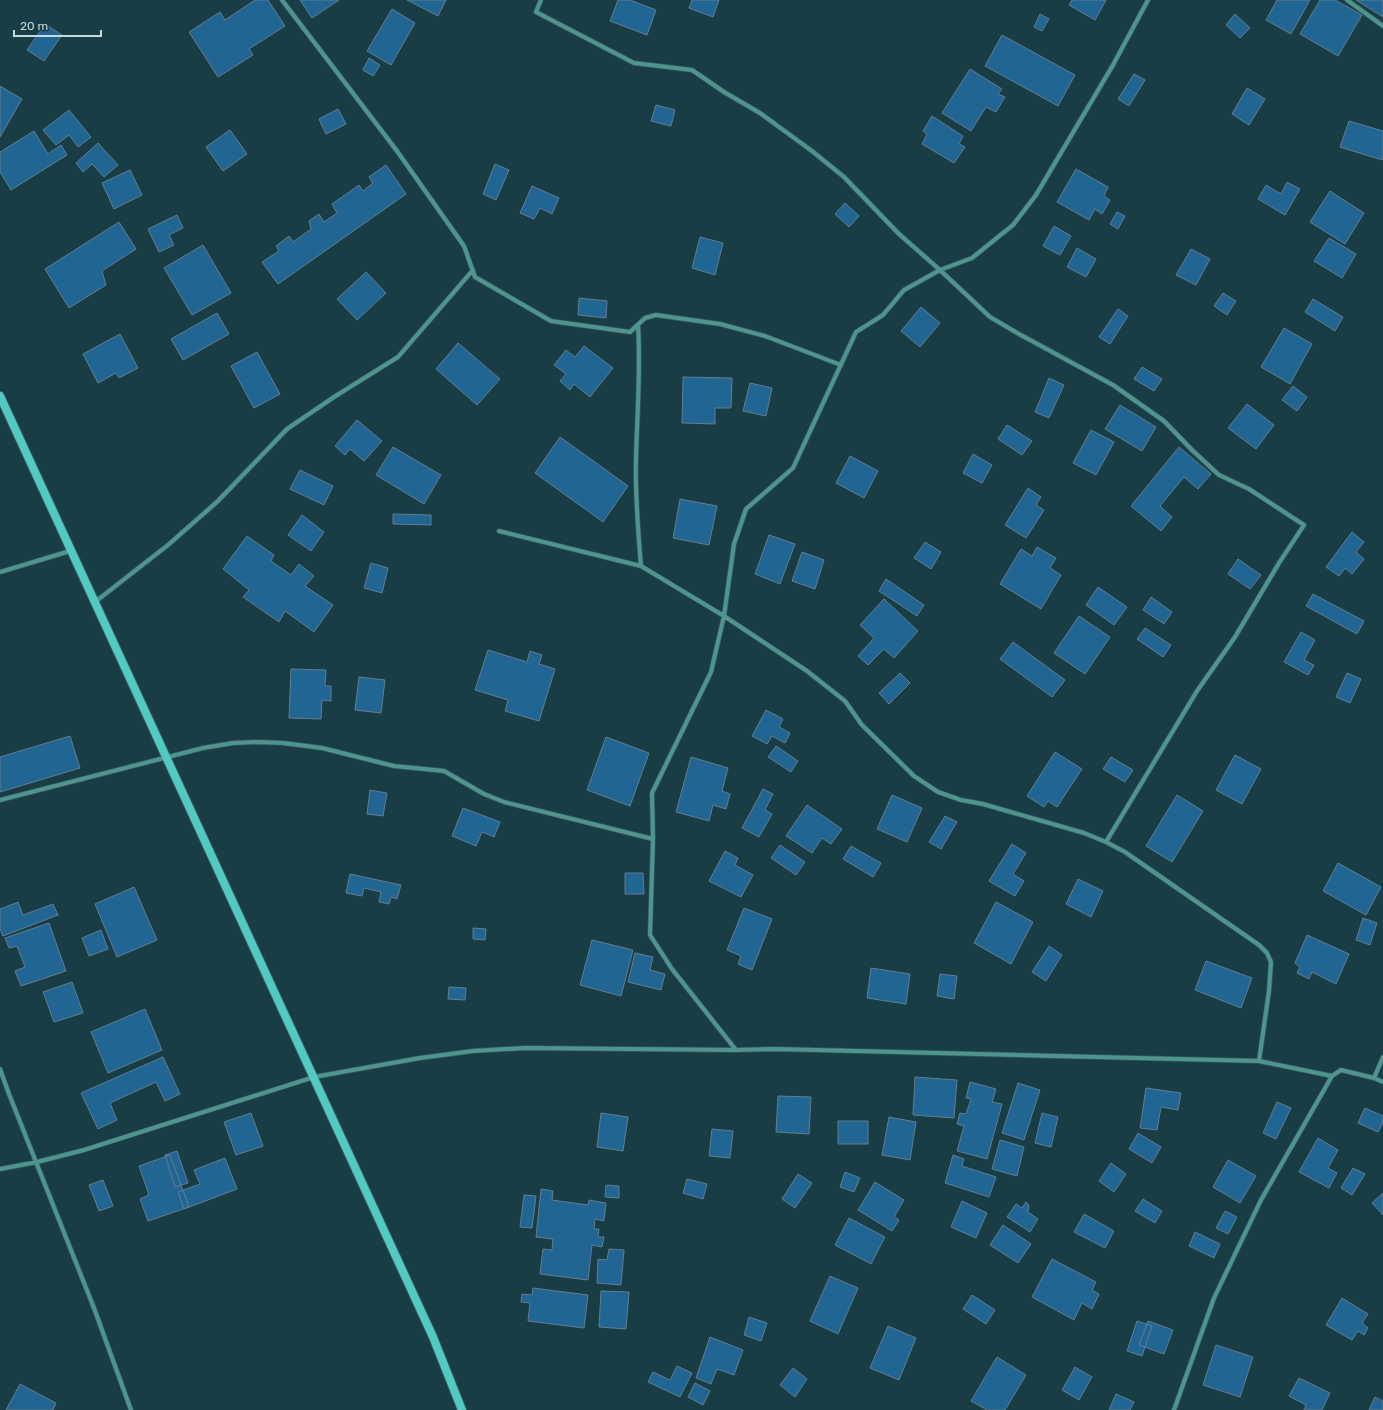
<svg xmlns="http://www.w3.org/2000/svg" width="1383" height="1410" viewBox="0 0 1383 1410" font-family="Rubik,sans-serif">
	<rect width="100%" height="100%" fill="#183d45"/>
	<!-- building -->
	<path fill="#216693" stroke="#637d92" d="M255,0H268L285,26L249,49L253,55L218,77L189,32L220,12L225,20Z
		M300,0H339L312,18Z
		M407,0H446L438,16Z
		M618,0H630L656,10L647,35L610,21Z
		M692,0H719L713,17L689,8Z
		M1072,0H1106L1095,20L1069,5Z
		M1277,0H1310L1291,34L1266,20Z
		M1320,0H1335L1362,15L1338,56L1300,34Z
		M1356,0H1383V17Z
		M392,9L415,23L391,65L367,51Z
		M1040,14L1049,19L1042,31L1034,27Z
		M1235,14L1250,28L1240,38L1226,25Z
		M45,24L62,35L44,61L27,50Z
		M1002,35L1075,75L1058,106L985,66Z
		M369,58L380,65L373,76L363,70Z
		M970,69L1002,89L998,94L1005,97L996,112L986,107L971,131L942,113Z
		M1134,74L1145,80L1129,106L1118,99Z
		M0,86L22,99L0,137Z
		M1247,88L1265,99L1249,125L1232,114Z
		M656,105L675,110L671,126L651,121Z
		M338,109L346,124L326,134L319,119Z
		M69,110L91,137L78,147L69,135L56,145L43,130Z
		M932,116L963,136L959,144L965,147L954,163L922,144L927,134L923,131Z
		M1349,121L1383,131V156L1382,160L1340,147Z
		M230,130L247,154L223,171L206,147Z
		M34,131L48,154L61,145L67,155L11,190L0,172V152Z
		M98,143L118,165L104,177L92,164L83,172L76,163Z
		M495,164L509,170L496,200L483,194Z
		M386,165L406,194L278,284L262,262L279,251L276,246L289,236L293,242L311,229L309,221L319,214L324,222L337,213L332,204L359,185L363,191L373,183L369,177Z
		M1076,169L1108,187L1104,196L1110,200L1102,214L1095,209L1089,220L1057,202Z
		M130,170L142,195L114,209L102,183Z
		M1287,182L1300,189L1285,215L1258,199L1266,185L1281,194Z
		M532,186L559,198L552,214L540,208L534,219L520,213Z
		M1330,191L1364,213L1345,244L1310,222Z
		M845,203L859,216L849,227L835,214Z
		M1117,212L1125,216L1118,229L1110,224Z
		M177,215L183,228L169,235L174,245L159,252L148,229Z
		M119,222L136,249L102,271L106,285L69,308L45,269Z
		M1054,226L1071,236L1060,255L1043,246Z
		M700,237L723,243L715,275L692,268Z
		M1329,238L1356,254L1342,278L1314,261Z
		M203,245L231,293L192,315L164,268Z
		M1077,248L1096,259L1086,277L1067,267Z
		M1191,249L1210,259L1196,285L1176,275Z
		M366,272L386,293L357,320L337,299Z
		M1223,293L1236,301L1227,315L1214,306Z
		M579,298L607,301L606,318L578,315Z
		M1313,299L1343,317L1335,331L1305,312Z
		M921,307L940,323L920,347L901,331Z
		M1118,309L1128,316L1110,344L1099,337Z
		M217,313L229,334L183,360L171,339Z
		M1284,328L1312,344L1290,384L1261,367Z
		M120,334L138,368L119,378L116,373L98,383L83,354Z
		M458,343L500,379L477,405L436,369Z
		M584,346L613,368L590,397L574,384L570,390L560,381L566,374L554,365L566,350L575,357Z
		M257,352L280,394L254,408L231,366Z
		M1142,367L1162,379L1154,391L1134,379Z
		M683,377L732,378L731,408H715V424L682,423Z
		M1049,378L1064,385L1049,418L1035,412Z
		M750,383L772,388L766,416L743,411Z
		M1293,386L1307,397L1297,411L1282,400Z
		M1247,404L1274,425L1256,449L1228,428Z
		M1120,405L1156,427L1142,451L1105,429Z
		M357,420L382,441L364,461L350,449L345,455L335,446Z
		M1007,425L1032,441L1022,455L998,439Z
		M1091,430L1114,442L1096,475L1073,463Z
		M560,437L628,486L603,522L535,473Z
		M393,447L441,475L424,504L376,475Z
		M1179,447L1211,474L1198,489L1184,477L1160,506L1172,517L1161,531L1131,506Z
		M973,454L992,465L982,483L963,473Z
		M850,456L878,471L864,498L836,483Z
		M300,470L333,486L324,505L290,489Z
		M1028,488L1041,497L1036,505L1044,510L1026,538L1005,525Z
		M680,499L717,506L709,545L673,538Z
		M393,514L431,515V525L393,524Z
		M302,515L324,532L311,551L288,535Z
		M1352,532L1364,542L1356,552L1364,559L1352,574L1345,568L1339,576L1326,567Z
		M769,535L795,544L780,584L755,574Z
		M247,536L274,555L271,561L291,575L299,564L314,576L305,586L333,605L314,632L285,611L279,622L243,597L249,590L223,569Z
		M925,542L941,552L931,569L914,558Z
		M1037,547L1056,558L1050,568L1061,575L1041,609L1000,584L1021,549L1032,556Z
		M802,552L824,560L815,589L792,581Z
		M1238,559L1261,575L1250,589L1228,574Z
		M371,563L388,568L382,593L364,588Z
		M886,579L924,605L917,616L879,591Z
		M1098,587L1127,607L1114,625L1086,605Z
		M1313,594L1364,621L1357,634L1306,606Z
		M1151,597L1172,612L1164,624L1143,610Z
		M884,599L918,631L894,658L884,649L868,665L858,656L874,638L860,625Z
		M1079,616L1110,637L1085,674L1054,653Z
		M1145,628L1171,645L1163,657L1137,639Z
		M1301,632L1315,640L1304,660L1314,665L1308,675L1284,662Z
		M1013,642L1065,680L1052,697L1000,659Z
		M488,650L527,662L530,651L542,655L539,664L555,669L539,721L505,711L508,700L475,690Z
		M291,669L326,670L325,686H331V701L322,700L321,719L289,718Z
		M900,673L910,683L889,704L879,693Z
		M1347,673L1361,679L1350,703L1336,697Z
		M359,677L385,680L381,713L355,710Z
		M766,710L783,719L779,727L790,733L785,743L772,736L767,744L752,736Z
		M70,736L80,768L0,792V757Z
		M606,737L649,753L630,806L587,790Z
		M776,746L798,761L791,772L768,757Z
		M1055,752L1082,769L1057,807L1048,801L1044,807L1027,796Z
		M1235,755L1261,769L1242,804L1216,790Z
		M691,757L728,768L722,791L730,794L726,809L713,805L709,821L676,812Z
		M1111,757L1133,770L1125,782L1103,769Z
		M763,789L773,794L765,810L772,814L759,837L742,828Z
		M370,790L387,793L383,816L367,814Z
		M892,795L922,808L907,842L877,829Z
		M1177,795L1203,811L1172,862L1146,846Z
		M807,805L842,829L831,844L822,838L812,853L786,836Z
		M463,808L500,822L494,837L482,832L476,846L452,836Z
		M945,816L957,822L941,849L929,842Z
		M1012,844L1026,853L1013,874L1024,881L1015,896L989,881Z
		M780,845L805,862L796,875L771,858Z
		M851,846L881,863L873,877L843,859Z
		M725,851L738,858L735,865L753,875L741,897L709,881Z
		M1338,863L1381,887L1366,915L1323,891Z
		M625,873H643L644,894H625Z
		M350,874L401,885L397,899L391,897L389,904L379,902L381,892L364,888L362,896L346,893Z
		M1078,879L1103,891L1091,917L1066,904Z
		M134,887L157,940L117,957L95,904Z
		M18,902L23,915L53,904L58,915L3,936L0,929V909Z
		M996,902L1033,922L1011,964L974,943Z
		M744,908L772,919L752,970L738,964L741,956L727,950Z
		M1363,918L1377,923L1370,945L1356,940Z
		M49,923L66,971L21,986L15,971L25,967L17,946L9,948L5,938Z
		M473,928L486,929L485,940L473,939Z
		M101,930L108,949L89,956L82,938Z
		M1307,935L1349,954L1336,984L1312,972L1309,979L1297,973L1300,967L1295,963Z
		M592,940L633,950L621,996L580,985Z
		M1049,946L1062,955L1046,981L1032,972Z
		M635,953L653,957L650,970L665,974L661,990L628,982Z
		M1206,961L1252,978L1241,1008L1195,990Z
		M871,968L910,974L906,1004L867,998Z
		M940,974L957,976L954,999L937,996Z
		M72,982L83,1013L54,1022L43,992Z
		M449,987L466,988L465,1000L448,999Z
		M145,1009L162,1050L108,1073L91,1032Z
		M163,1057L180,1094L165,1101L156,1082L110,1103L117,1120L98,1129L81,1093Z
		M915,1077L957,1080L954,1118L913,1115Z
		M970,1082L996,1089L992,1102L1002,1104L987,1159L957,1151L964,1126L957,1124L960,1113L966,1114L971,1099L966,1098Z
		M1018,1083L1040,1090L1024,1140L1002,1133Z
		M1146,1088L1181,1093L1178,1110L1161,1107L1157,1130L1140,1128Z
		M778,1096L811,1097L809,1134L776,1132Z
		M1277,1102L1291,1108L1276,1139L1263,1133Z
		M1365,1108L1383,1116V1122L1378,1132L1358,1123Z
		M251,1113L263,1146L236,1155L224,1122Z
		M601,1113L628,1117L623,1151L597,1147Z
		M1042,1113L1058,1117L1051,1147L1035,1143Z
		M889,1117L916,1122L910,1160L882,1155Z
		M838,1121H868V1144H838Z
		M712,1129L733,1131L730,1158L709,1156Z
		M1138,1133L1161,1147L1152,1163L1129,1149Z
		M1318,1138L1338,1150L1328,1168L1337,1173L1329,1188L1299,1172Z
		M1000,1140L1024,1147L1017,1176L992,1169Z
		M177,1151L188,1183L175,1187L165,1155Z
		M170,1155L189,1207L148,1221L140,1199L149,1195L139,1166Z
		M953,1155L964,1159L962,1166L996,1177L989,1197L945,1183Z
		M225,1158L237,1189L184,1209L178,1192L200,1184L194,1170Z
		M1228,1160L1256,1176L1240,1203L1213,1187Z
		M1111,1163L1126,1174L1114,1192L1099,1181Z
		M1353,1168L1365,1174L1352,1195L1341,1188Z
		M845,1172L860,1178L854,1192L840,1187Z
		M798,1174L812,1183L795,1208L782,1199Z
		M687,1179L707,1184L703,1199L683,1193Z
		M103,1180L113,1206L99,1211L89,1185Z
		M875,1182L904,1200L894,1217L899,1220L892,1231L858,1210Z
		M606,1185L619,1186V1198L605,1197Z
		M541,1189L553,1191L552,1200L588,1205L589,1200L606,1203L604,1221L595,1219L594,1229H599L598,1237H604L602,1247L592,1245L588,1280L540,1274L543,1249L552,1250L553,1239L536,1237Z
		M1383,1193V1215L1372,1203Z
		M524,1195L536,1196L532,1228L520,1227Z
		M1143,1199L1162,1211L1155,1223L1135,1211Z
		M962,1201L987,1213L976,1238L951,1227Z
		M1026,1202L1029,1205L1028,1212L1038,1219L1030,1232L1007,1217L1016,1204L1022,1208Z
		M1225,1211L1237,1217L1228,1234L1216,1228Z
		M1084,1214L1114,1231L1105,1248L1074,1232Z
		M849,1218L885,1237L871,1264L835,1245Z
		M1003,1225L1031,1244L1018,1263L990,1245Z
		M1195,1232L1220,1244L1214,1258L1189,1246Z
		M609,1249L624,1250L621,1285L597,1283L598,1259L607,1260Z
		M1052,1259L1096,1282L1092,1290L1099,1294L1092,1309L1082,1303L1074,1320L1032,1297Z
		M830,1276L858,1288L838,1334L810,1321Z
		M533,1288L588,1295L584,1328L528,1321L530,1303L521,1302L522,1294L532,1295Z
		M601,1291L629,1292L626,1329L599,1327Z
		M972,1295L995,1310L986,1324L963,1309Z
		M1342,1298L1368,1314L1362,1323L1368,1328L1364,1335L1358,1331L1352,1340L1326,1325Z
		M749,1317L767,1323L761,1341L744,1335Z
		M1137,1321L1152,1326L1142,1356L1127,1351Z
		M1148,1321L1173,1330L1164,1354L1139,1345Z
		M888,1326L916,1338L899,1380L870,1368Z
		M710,1337L743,1350L734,1375L717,1369L711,1384L696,1378Z
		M1216,1345L1253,1357L1240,1397L1203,1385Z
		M997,1357L1026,1375L1005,1410H987L971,1401Z
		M677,1366L692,1373L680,1397L648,1382L653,1372L670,1380Z
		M1075,1367L1092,1377L1079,1400L1062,1390Z
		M793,1368L807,1379L795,1397L780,1385Z
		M1299,1378L1330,1393L1322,1410H1304L1306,1405L1289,1396Z
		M695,1383L710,1391L703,1405L688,1397Z
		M20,1384L56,1403L53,1410H6Z
		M1116,1394L1134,1402L1130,1410H1109Z
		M1375,1397L1383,1401V1410H1369Z"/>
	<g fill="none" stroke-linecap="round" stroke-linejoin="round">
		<defs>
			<path id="street" d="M282,0L397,151L464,246L475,277L551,321L630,332L645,318L656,315L720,324L765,336L841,365
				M541,0L536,12L634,63L692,70L724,92L760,113L812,151L844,177L899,234L940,270L990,317L1019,334L1113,385L1164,421L1192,450L1219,475L1249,489L1304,525L1279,563L1235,637L1197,691L1106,842
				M1347,0L1383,26
				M638,325C641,370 637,415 636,460C635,495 638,531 641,566L724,616L807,671L845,701L862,725L914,776L938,792L961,800L983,804L1084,833L1106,842L1125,852L1259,945L1267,953L1271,962L1269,991L1259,1061
				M499,531L641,566
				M0,572L70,551
				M95,602L168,545L218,501L287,429L334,397L398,357L473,270
				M0,800L203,748L233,743L259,742L283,743L322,748L394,766L444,771L484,794L504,802L653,839
				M736,1050L672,969L650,935L653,839L652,793L711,672L724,616L734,544L746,509L793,468L856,332L883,315L904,290L940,270L972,258L1013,225L1036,195L1113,65L1148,0
				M0,1069L9,1094L94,1308L131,1410
				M1374,1078L1383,1057
				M0,1169L37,1162L84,1150L314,1077L420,1058L473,1051L525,1048L736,1050L775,1049L1259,1061L1332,1076
				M1174,1410L1214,1298L1261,1200L1332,1076L1341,1070L1374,1078L1383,1082"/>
			<path id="secondary" d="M0,396L433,1337L462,1410"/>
		</defs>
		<!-- street casing -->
		<use href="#street" stroke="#375961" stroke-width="5.5"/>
		<!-- secondary casing -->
		<use href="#secondary" stroke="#375961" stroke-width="10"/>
		<!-- street -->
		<use href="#street" stroke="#4f958f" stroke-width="4"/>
		<!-- secondary -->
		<use href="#secondary" stroke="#52cac1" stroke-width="8"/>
	</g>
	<!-- scale -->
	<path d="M14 30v6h87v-6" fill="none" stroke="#c6d9de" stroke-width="2"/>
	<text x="20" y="30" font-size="12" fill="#c6d9de" stroke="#183d45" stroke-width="3" paint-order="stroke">20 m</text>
</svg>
